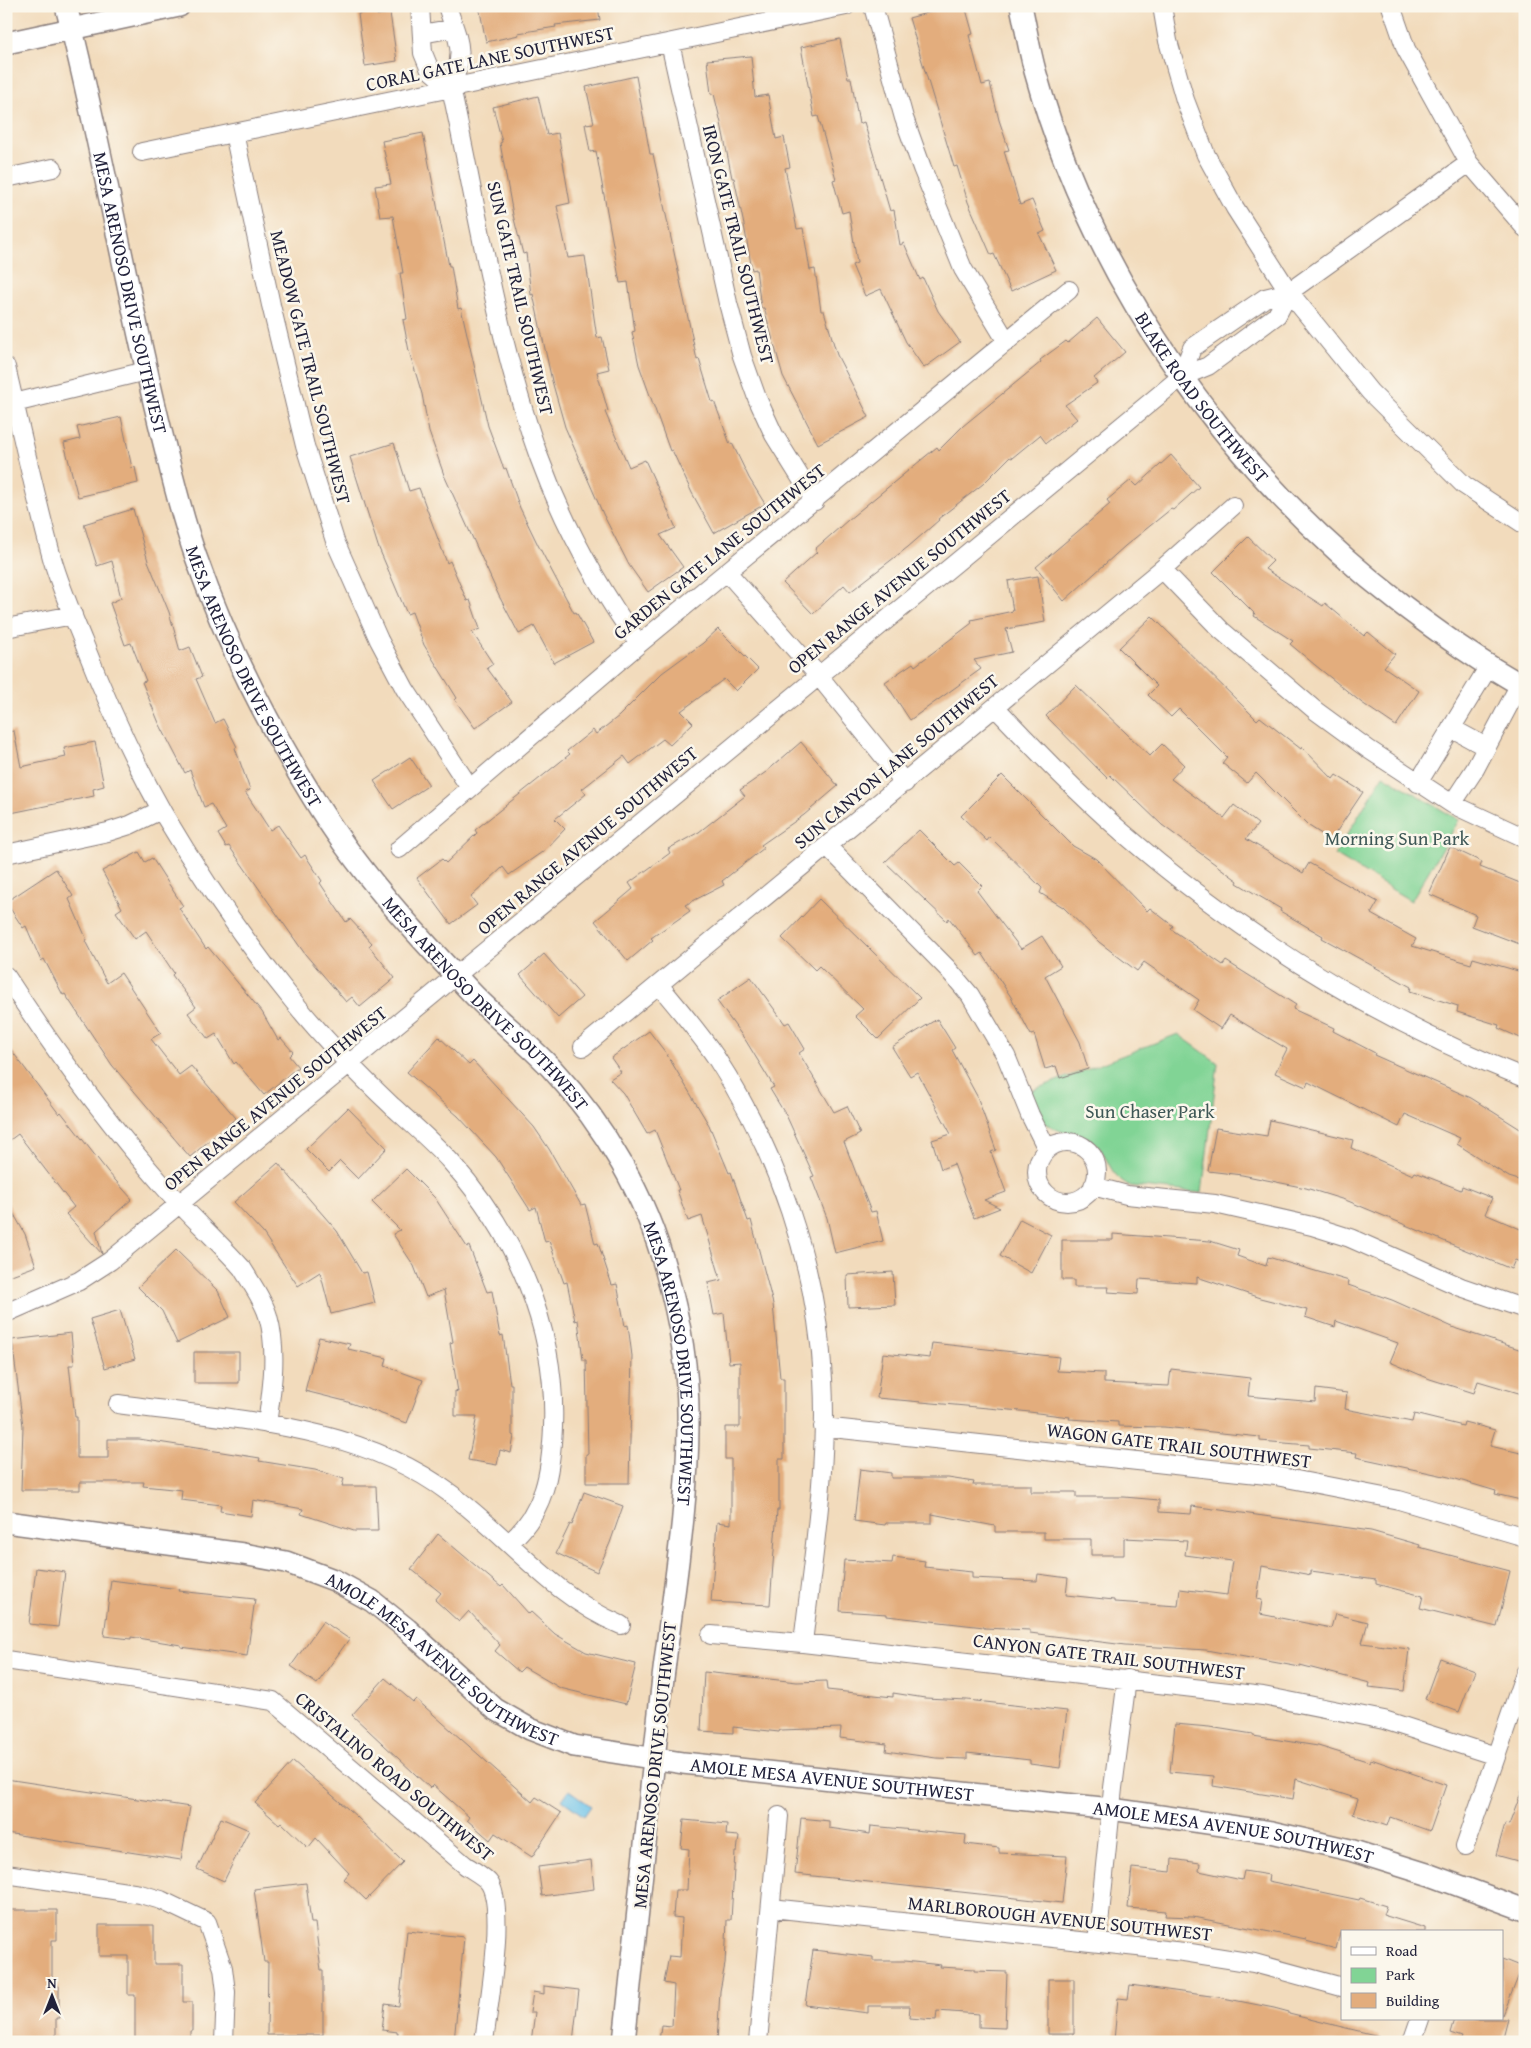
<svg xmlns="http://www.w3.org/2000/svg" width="1531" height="2048" viewBox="0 0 1531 2048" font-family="'Gentium Book Plus',serif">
	<rect width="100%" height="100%" fill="#fbf7ec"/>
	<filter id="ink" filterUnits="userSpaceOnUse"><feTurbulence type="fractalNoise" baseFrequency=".02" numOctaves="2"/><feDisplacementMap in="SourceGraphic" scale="10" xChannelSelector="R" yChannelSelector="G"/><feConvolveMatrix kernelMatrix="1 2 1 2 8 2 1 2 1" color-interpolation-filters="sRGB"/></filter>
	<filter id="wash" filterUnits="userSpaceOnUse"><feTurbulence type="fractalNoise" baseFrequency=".0096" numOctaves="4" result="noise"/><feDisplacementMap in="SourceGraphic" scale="20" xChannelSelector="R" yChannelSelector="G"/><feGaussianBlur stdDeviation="1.12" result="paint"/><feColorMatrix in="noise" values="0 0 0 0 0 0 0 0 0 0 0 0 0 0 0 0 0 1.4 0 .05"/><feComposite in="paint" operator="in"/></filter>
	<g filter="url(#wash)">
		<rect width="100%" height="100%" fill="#f2dbbc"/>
		<!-- green -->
		<path fill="#81d495" stroke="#527b68" d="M1383,775L1459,820L1411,901L1335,855Z
			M1178,1034L1218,1063L1202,1193L1130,1186C1105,1172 1110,1155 1093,1141C1086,1135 1076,1135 1067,1133C1058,1131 1050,1126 1042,1121L1028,1092Z"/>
		<!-- water -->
		<path fill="#6cc2e9" stroke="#477292" d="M569,1790L591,1806L584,1816L562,1800Z"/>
		<g id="blocks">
			<!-- building -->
			<path fill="#e3ad7d" d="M479,6H598L600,20L555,25L556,27L518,33L519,35L486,42Z
				M952,6H965L973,34L969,35L982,85L990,83L999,120L1009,150L1004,151L1020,205L1032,200L1045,231L1039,234L1056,270L1011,291L994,254L991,255L968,202L957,166L954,167L909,18Z
				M377,11V15L390,13L397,61L365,66L358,14Z
				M840,39L848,78H851L859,124L864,122L890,211L894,210L900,245L904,243L920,280L923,278L938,311L960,342L924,368L906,342L881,289L865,296L852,265L857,263L849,211L842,213L833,180L836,179L818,116L814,117L801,47Z
				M751,56L755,97L768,95L776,139L784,137L790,167L785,168L797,229L803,228L810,270L815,269L821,311H824L837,355L869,417L818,444L783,376L764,308H761L756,269L752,270L744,225L734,178H732L721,123L714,94H711L707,60Z
				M636,76L650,154H653L697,360L699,359L712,402L714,401L730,444L732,443L749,478L765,504L714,533L692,493L672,450L670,451L639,365L632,332L635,331L628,282L620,283L596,151L590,152L585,124L594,123L586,87Z
				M538,96L547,135L558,133L570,203L557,206L568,258L585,256L597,338L602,337L609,369L597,372L608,411L605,412L629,467L645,460L676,528L660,535L683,567L648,592L629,565L603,514L565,427L552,381L533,294L531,295L526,253L523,254L513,215L500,143L502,142L493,107Z
				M423,133L440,221L449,266H451L458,309L461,308L488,426L504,469L506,468L520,508L538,545L574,613L576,612L593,642L554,663L534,626L519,634L499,596L444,475L429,432L422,394L409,351L403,320L407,319L400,273H403L393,216L380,217L375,186L391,184L382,141Z
				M1097,318L1125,352L1094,378L1097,383L1065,405L1077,419L1046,443L1040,435L1012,458L1010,457L983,484L938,519L939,520L908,547L850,592L844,585L813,614L783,583L817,552L815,549L848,520L937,447L939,450L963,426L1041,362L1040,360L1066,341L1068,343Z
				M121,417L132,468L135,467L138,483L78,497L64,443L80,439L77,427Z
				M394,443L409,491L419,488L447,563L450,561L467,601L470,600L480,629L472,632L493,664L487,668L512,702L475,728L455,700L457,698L424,645L412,612L407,614L378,546L350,457Z
				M1171,455L1199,487L1173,510L1171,509L1125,546L1064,601L1036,567L1110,504L1107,500L1131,480L1137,486Z
				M133,509L148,561L169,612L180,651L190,647L202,677L196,679L215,723L223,719L237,747L235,748L250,790L245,792L270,830L278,825L301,858L305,855L322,881L320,883L346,922L350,919L372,943L369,946L395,978L360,1007L352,997L346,1002L305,954L229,846L226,847L218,834L226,829L211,804L204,807L190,770L185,773L159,723L142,682L146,681L131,643L125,645L110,603L121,598L112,561L97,566L84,524Z
				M1248,537L1273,561L1265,569L1323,606L1325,603L1364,636L1368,632L1395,654L1384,667L1419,691L1396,726L1362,703L1315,665L1290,644L1293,641L1254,616L1255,614L1213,572Z
				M1038,576L1045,622L1006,629L1012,652L974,660L981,669L910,720L885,682L913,663L915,666L972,623L971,620L1013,611L1008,581Z
				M1152,616L1257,720L1260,717L1301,749L1302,747L1333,779L1336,775L1363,792L1331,840L1309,826L1256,773L1247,783L1222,763L1227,757L1179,709L1171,717L1148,695L1157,686L1119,648Z
				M718,629L758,669L736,691L724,679L681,711L693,723L670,745L663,739L630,764L624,756L582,789L586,794L555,819L565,829L545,850L509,875L503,867L471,897L477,905L451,924L417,878L442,859L446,863L477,833L475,830L570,754L567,751L593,730L596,734L619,716L662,673L703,643Z
				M1076,685L1150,756L1162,744L1184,765L1171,779L1224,818L1234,805L1258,824L1246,839L1303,873L1309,863L1378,902L1371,914L1416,939L1412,946L1471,964L1473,958L1525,973V1040L1498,1028L1499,1025L1457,1012L1458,1006L1410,991L1411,987L1322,938L1323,936L1280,911L1281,909L1237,883L1238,881L1162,825L1110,775L1107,778L1046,716Z
				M14,731L21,767L66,757L64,748L95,742L104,786L93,789L94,796L6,814V732Z
				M801,742L838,786L804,815L761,845L764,848L722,881L724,885L685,905L690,911L651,938L653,940L628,961L595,921L633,889L629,883L670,853L668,849L699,832L745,796L740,790L766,772Z
				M410,757L429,785L393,809L374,781Z
				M1002,775L1073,846L1096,859L1147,911L1150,908L1173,926L1171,929L1223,965L1226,961L1296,1005L1293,1009L1334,1028L1333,1031L1375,1053L1374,1055L1471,1098L1525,1132V1182L1509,1177L1457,1144L1460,1138L1405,1114L1399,1127L1308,1082L1306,1087L1275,1073L1287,1049L1230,1015L1221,1029L1193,1010L1199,1000L1144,962L1137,971L1099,942L1063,907L1040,893L1042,888L990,837L987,841L961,816Z
				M919,830L955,866L959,863L982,886L977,891L1021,949L1042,936L1061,966L1045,976L1080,1042L1088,1069L1060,1078L1056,1066L1045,1069L1034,1034L1031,1035L1011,997L982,953L978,956L949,918L947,921L885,862Z
				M1450,847L1482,862L1480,867L1525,885V946L1472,926L1476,915L1429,894Z
				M139,852L145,862L152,858L183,906L179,908L206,949L208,947L262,1012L278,1040L281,1038L293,1052L289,1056L298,1067L264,1095L236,1062L234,1064L216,1034L208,1039L188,1013L196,1007L172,975L174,973L146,931L135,939L116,912L122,908L102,871Z
				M56,869L73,896L69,899L87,940L85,941L107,983L121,973L161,1033L151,1039L179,1075L191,1066L236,1118L190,1157L112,1065L65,994L63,995L44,959L41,961L26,926L23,928L6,902Z
				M819,899L920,998L878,1039L855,1016L863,1009L819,966L815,970L782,938Z
				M544,954L582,997L558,1018L520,975Z
				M751,977L785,1024L789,1022L805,1049L799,1053L834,1112L847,1106L860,1134L844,1142L871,1212L876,1211L883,1241L835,1253L827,1218L811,1177L814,1176L787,1117L770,1089L774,1087L746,1041L717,1001Z
				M937,1019L955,1048L952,1050L977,1096L996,1150L991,1152L1006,1192L984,1200L1000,1208L974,1218L954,1164L941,1169L932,1140L951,1134L917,1072L910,1076L892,1047Z
				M649,1031L666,1053L709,1125L729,1173L731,1172L748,1221L751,1220L773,1304L780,1378H784V1459H779V1510H777L770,1605L711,1602L717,1522L731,1524V1459H725V1427H740V1362L729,1363L724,1313L714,1315L708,1283L721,1280L702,1216L688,1221L677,1190H679L655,1130L647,1134L623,1093L610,1079L621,1072L611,1058Z
				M439,1037L469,1065L473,1061L534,1127L549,1149L581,1205L585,1204L595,1244L598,1243L612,1285L617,1284L625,1326L628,1325L632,1356L629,1483H586V1454H588L586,1360H583L578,1320L575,1321L567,1282L564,1283L549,1241L545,1242L536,1207L530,1210L496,1157L458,1116L407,1072Z
				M6,1043L59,1114L61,1112L108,1172L132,1199L96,1231L102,1254L66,1214L74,1207L18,1134L6,1143Z
				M348,1108L387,1148L358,1179L340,1161L329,1172L306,1149Z
				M1270,1120L1353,1140L1351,1148L1413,1175L1415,1172L1461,1190L1462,1186L1492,1198L1485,1214L1525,1231V1264L1515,1260L1511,1269L1348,1201L1306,1188L1242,1175L1208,1171L1216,1128L1267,1136Z
				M278,1163L337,1231L362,1273L367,1272L375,1303L331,1314L320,1272L298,1286L263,1233L234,1202Z
				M406,1169L435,1198L467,1247L469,1246L487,1292L492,1291L500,1336L503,1335L510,1384H512V1435L514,1436L511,1453L500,1450L497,1465L468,1460L477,1416H455V1391L458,1392L450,1343L453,1342L444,1290L426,1297L414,1266L393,1234L400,1230L372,1202Z
				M6,1200L25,1234L36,1266L6,1277Z
				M1020,1219L1051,1235L1031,1273L1000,1256Z
				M1113,1234L1210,1241L1239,1250L1237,1256L1266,1266L1268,1257L1349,1281L1348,1285L1392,1300L1457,1329L1525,1351V1383L1522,1394L1478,1381L1474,1393L1430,1379L1390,1362L1398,1343L1336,1321L1335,1327L1305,1317L1307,1310L1260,1298L1197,1277V1283L1139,1279L1138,1294L1108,1292L1109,1287H1074V1280H1062V1240H1113Z
				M176,1250L218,1291L230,1317L177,1343L162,1311L138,1287Z
				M893,1272L895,1305L848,1307L847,1275Z
				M120,1310L135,1359L105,1368L90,1319Z
				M71,1333L74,1365H69L75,1417H77V1458H108V1439H139L260,1458L259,1461L315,1470L344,1479L342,1486H376L378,1531H354L301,1514L303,1509L253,1500L251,1516L220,1511L221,1505L181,1500L182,1490L143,1486L144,1482H80V1490H21L23,1426L12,1340Z
				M319,1337L350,1344L348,1349L387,1358L385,1366L423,1380L407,1423L345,1401L305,1391Z
				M932,1343L1059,1357L1057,1371L1104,1373V1383L1169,1386L1171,1369L1250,1378L1248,1396L1315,1402L1316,1389L1347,1393L1345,1409L1412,1422L1414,1414L1463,1426L1464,1422L1495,1430L1490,1446L1525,1454V1501L1495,1494L1496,1491L1449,1477L1356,1457L1357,1453L1309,1448V1445L1260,1441V1437L1164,1427L1118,1426V1422L1069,1419L1070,1417L1021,1411L877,1398L883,1353L930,1358Z
				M194,1352H239V1383H194Z
				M860,1469L891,1473V1478H948L974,1482L973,1485H1031V1492H1076V1497H1124L1159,1500V1512L1191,1514L1192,1506L1371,1531L1420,1545L1419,1547L1510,1571L1497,1627L1420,1608L1423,1596L1376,1584V1580L1311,1571V1575L1262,1566L1257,1599L1262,1600L1260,1614L1331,1628L1335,1614L1368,1622L1362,1643L1409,1649L1404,1691L1369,1687L1370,1683L1300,1665V1667L1206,1650L1125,1645L1030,1633V1630L984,1628V1627L887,1616V1614L840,1611L844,1560L892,1563L893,1557L925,1561L924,1567L972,1572V1578L1037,1581L1038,1574L1068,1578L1066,1595L1114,1600V1602L1178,1606L1180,1589L1227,1595L1232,1561L1185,1555L1187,1541L1124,1538V1555H1091V1539H1044V1532H995V1526L932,1514V1523H886L885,1525L854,1521Z
				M584,1492L623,1506L610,1543L597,1572L556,1553L570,1524L572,1525Z
				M438,1534L501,1587L503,1585L529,1614L531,1612L555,1634L586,1652L636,1664L626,1704L560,1688L524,1667L519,1672L495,1651L500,1645L469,1611L459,1622L435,1600L441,1593L411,1569Z
				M36,1568L65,1572L58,1627L29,1624Z
				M111,1580L179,1589L178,1591L255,1599L247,1656L181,1647V1645L131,1637V1639L104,1636Z
				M323,1621L349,1639L317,1684L291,1666Z
				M1440,1658L1475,1671L1459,1712L1425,1699Z
				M704,1672L797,1682L826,1681L827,1690L893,1697V1693L925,1698L967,1700L1067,1711L1060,1768L1030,1764V1760L967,1753V1759L936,1758L886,1751L887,1744L840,1738L841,1728L780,1730L779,1732L733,1727V1733L701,1731Z
				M385,1678L413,1702L416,1699L532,1802L536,1797L561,1813L532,1857L495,1833L490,1840L467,1820L469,1817L433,1785L430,1788L352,1715Z
				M1175,1724L1209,1727L1253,1734V1736L1318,1746L1370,1762L1371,1759L1446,1785L1430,1831L1390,1817L1387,1826L1353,1814L1358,1799L1296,1779L1293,1799L1213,1786L1214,1776L1170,1772Z
				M293,1761L356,1816L403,1862L366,1900L344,1879L349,1873L316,1838L308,1848L281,1822L279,1824L255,1803Z
				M6,1779L190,1807L181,1860L6,1833Z
				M1523,1788H1525V1863L1496,1855L1505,1824L1509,1825Z
				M221,1818L249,1830L224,1881L197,1869Z
				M801,1818L829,1821V1828L870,1834L871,1826L966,1835L965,1844L999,1848V1853L1067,1856L1062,1903L795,1874Z
				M684,1820L727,1824L726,1835L739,1836L737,1852H735L731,1920H727L725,1964L720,1991L717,2042H659L661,2025L672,2026L674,1985L664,1983L669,1956L680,1957L682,1918L673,1917L675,1890H687L689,1849L681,1848Z
				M1172,1859L1200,1863L1199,1871L1242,1880L1244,1871L1269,1875L1268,1881L1359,1900L1360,1898L1386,1906L1383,1915L1425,1928V1932H1340L1336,1949L1306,1941V1939L1193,1917L1165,1916L1166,1911L1128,1908L1132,1868L1171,1872Z
				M591,1860L594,1889L542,1896L538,1867Z
				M306,1883L311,1923H315L321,1970H323V2035H267L268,1962H264L254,1889Z
				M6,1910H57V1940H52V1986H59V2018H56V2042H6Z
				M99,1925H154V1964H183V2002H192V2031H190V2042H135V1995H128V1956H99Z
				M407,1931L464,1937L454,2042H397L398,2032L382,2030L385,2004L399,2006Z
				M813,1950L873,1957V1961H904L941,1965L940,1967L974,1969V1971L1007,1972L1005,2028L979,2027V2014L937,2011L936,2020L909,2018L910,2006H868V2013L805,2005Z
				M1502,1959L1522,1967L1503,2015H1502Z
				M1048,1979H1074V2034H1048Z
				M1130,1985L1218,1997L1274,2008L1289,2012V2014L1379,2036L1378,2042L1114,2040L1118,1998L1128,1999Z
				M544,1986L579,1990L573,2042H531L535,2012H530L533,1992L544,1994Z
				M1454,2019H1508L1502,2042H1460L1462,2037L1450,2033Z"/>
		</g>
	</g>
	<g filter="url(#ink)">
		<use href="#blocks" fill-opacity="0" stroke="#8a7e7c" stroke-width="1"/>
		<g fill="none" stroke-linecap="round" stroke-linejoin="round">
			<defs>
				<path id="minor" d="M420,6L423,53L430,70L451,88
					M447,6C459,43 466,50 451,88C478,211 496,338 539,457C563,523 598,587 639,644
					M873,6L904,118L922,168L963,269L1007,342
					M1162,6L1168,41L1185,100L1206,155L1235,208L1289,292L1370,392L1464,485L1525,525
					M1391,6L1406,49L1469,163L1525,228
					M422,34L454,28
					M670,43L728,303L742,356L757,398L774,435L815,501
					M234,133L271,305L305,446L335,541L379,640L405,689L470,788
					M142,152L846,6
					M6,178L53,168
					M6,367C21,431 35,495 52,558C60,586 72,614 83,641C106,700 132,758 163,813C202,879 246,943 294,1002C324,1039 358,1074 392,1106C412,1124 433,1142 451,1162C516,1235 557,1328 553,1427C551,1472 545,1512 509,1543
					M1181,377L1192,348L1265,298L1289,292L1469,163
					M6,405L146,371
					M1162,569L1221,630L1316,711L1368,749L1452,804L1525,838
					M727,572L818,675L905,783
					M6,628L73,615
					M995,707C1036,750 1077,793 1122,832C1241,935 1378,1020 1525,1078
					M1451,728L1486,747
					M1418,783L1489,666
					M1452,804L1475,769L1520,684
					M827,846L947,968L970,995L1006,1056L1030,1115L1047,1149
					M399,849L639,644L1069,290
					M6,854L108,832L130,825L161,810
					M6,976C54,1050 107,1122 165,1188C190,1216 217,1240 242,1268C251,1283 263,1299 268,1316C278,1351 272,1389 267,1424
					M659,985C678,1008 698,1031 715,1056C777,1151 817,1266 823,1379C828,1467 813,1556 803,1643
					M583,1047L1162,569L1233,506
					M1037 1172a30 30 0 1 1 60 0a30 30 0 1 1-60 0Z
					M1093,1186L1127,1195L1215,1204L1312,1226L1350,1238L1461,1287L1525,1309
					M6,1313L79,1281L110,1261L1181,377L1208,366L1277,315L1289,292
					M118,1404C231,1420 356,1422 451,1494C509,1537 553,1597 621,1625
					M823,1427L1276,1476L1399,1500L1525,1537
					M711,1635L803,1643L1263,1696L1384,1720L1496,1756
					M6,1660L273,1701L465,1865C472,1870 486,1877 490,1884C506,1913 488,2006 484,2042
					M1465,1846L1525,1673
					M6,1874L140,1894L161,1900L207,1922L223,1968L226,1992L224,2042
					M771,1908L1184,1952L1254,1963L1342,1987
					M1097,1943L1113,1788L1127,1679
					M758,2042L779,1816
					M1412,2042L1420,2019"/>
				<g id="tertiary">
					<path id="s1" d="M66,6C103,149 127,296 163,439C173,479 182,518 196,557C225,640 266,721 312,796C356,869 414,932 472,993C498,1020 528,1043 553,1070C605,1126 646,1196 666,1271C680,1320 689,1373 688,1424C688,1509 673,1594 663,1678C649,1799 636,1920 624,2042"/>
					<path id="s2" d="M1021,6C1026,28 1029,49 1035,71C1093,282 1228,471 1401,604C1441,634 1481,663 1525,687"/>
					<path d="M6,43L179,6"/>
					<path id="s3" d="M6,1522L243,1554L286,1562L334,1580L372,1601L407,1629L495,1709L530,1729L574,1746L683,1763L1111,1809L1271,1832L1350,1850L1430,1875L1525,1910"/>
				</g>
			</defs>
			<!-- minor casing -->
			<use href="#minor" stroke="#8a7e7c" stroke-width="20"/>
			<!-- tertiary casing -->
			<use href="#tertiary" stroke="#8a7e7c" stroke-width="24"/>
			<!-- minor -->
			<use href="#minor" stroke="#fff" stroke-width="18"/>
			<!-- tertiary -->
			<use href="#tertiary" stroke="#fff" stroke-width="21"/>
		</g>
	</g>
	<g text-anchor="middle" stroke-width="5" stroke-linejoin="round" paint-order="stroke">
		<!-- street labels -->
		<g font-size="19" fill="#22223b" stroke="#fbf7ec">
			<text transform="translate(490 58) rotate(-12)" y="7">CORAL GATE LANE SOUTHWEST</text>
			<text transform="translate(739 244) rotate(76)" y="7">IRON GATE TRAIL SOUTHWEST</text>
			<text dy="7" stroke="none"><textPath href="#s1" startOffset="294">MESA ARENOSO DRIVE SOUTHWEST</textPath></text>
			<text transform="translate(521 298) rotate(77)" y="7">SUN GATE TRAIL SOUTHWEST</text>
			<text transform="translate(311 367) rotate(76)" y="7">MEADOW GATE TRAIL SOUTHWEST</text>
			<text dy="7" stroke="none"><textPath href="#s2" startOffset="436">BLAKE ROAD SOUTHWEST</textPath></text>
			<text transform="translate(719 551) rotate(-39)" y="7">GARDEN GATE LANE SOUTHWEST</text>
			<text transform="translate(899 581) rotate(-39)" y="7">OPEN RANGE AVENUE SOUTHWEST</text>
			<text dy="7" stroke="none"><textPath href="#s1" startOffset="699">MESA ARENOSO DRIVE SOUTHWEST</textPath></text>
			<text transform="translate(896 761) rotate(-40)" y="7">SUN CANYON LANE SOUTHWEST</text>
			<text transform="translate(587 840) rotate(-40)" y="7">OPEN RANGE AVENUE SOUTHWEST</text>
			<text dy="7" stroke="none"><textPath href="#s1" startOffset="1104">MESA ARENOSO DRIVE SOUTHWEST</textPath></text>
			<text transform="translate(275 1098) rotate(-39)" y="7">OPEN RANGE AVENUE SOUTHWEST</text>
			<text dy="7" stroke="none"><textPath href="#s1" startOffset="1524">MESA ARENOSO DRIVE SOUTHWEST</textPath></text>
			<text transform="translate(1179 1445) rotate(7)" y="7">WAGON GATE TRAIL SOUTHWEST</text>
			<text transform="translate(1109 1656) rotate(7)" y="7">CANYON GATE TRAIL SOUTHWEST</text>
			<text dy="7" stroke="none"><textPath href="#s3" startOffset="469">AMOLE MESA AVENUE SOUTHWEST</textPath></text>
			<text transform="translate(654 1765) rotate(-84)" y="7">MESA ARENOSO DRIVE SOUTHWEST</text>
			<text transform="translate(395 1776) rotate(40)" y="7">CRISTALINO ROAD SOUTHWEST</text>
			<text dy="7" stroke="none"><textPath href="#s3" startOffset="889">AMOLE MESA AVENUE SOUTHWEST</textPath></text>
			<text dy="7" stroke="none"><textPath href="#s3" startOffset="1294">AMOLE MESA AVENUE SOUTHWEST</textPath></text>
			<text transform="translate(1060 1918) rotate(6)" y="7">MARLBOROUGH AVENUE SOUTHWEST</text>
		</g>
		<!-- park labels -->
		<g font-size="19" fill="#3e5756" stroke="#fbf7ec">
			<text x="1397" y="845">Morning Sun Park</text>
			<text x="1150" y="1118">Sun Chaser Park</text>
		</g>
	</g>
	<!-- margin -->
	<rect width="1531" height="2048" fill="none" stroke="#fbf7ec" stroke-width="25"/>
	<!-- legend -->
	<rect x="1341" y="1930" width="162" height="90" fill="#fbf7ec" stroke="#a4a2a5"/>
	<rect x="1351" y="1947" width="25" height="8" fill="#ffffff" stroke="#a4a2a5"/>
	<text x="1386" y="1956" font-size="15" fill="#22223b">Road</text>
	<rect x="1351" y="1968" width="25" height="15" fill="#81d495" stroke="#a4a2a5"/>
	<text x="1386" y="1980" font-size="15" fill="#22223b">Park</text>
	<rect x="1351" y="1993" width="25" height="15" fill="#e3ad7d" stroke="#a4a2a5"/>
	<text x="1386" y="2006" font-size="15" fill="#22223b">Building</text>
	<!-- north arrow -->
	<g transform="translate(52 1996)" stroke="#fbf7ec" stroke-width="4" paint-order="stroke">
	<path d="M0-4L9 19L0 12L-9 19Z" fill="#22223b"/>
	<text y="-8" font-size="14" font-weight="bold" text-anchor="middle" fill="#22223b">N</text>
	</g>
</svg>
